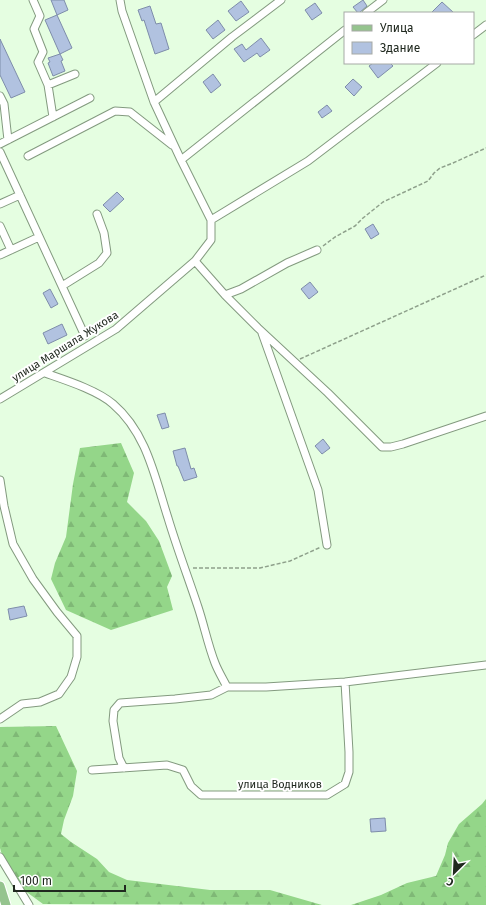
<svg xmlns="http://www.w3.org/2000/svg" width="486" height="905" viewBox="0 0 486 905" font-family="'Fira Sans',sans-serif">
	<defs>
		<pattern id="forest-firs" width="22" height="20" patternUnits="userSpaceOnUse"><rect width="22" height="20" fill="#94d689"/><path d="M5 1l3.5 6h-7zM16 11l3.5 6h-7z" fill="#7fb876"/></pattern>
	</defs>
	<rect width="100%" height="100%" fill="#e5fee1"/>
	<!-- forest -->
	<path fill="url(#forest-firs)" d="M121,443L134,473L127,502L146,521L159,541L172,576L167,587L173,610L111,630L66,610L51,579L55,563L66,537L73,484L80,448Z
		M56,726L77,771L73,796L64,820L61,834L71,842L97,859L109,872L127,880L210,890H270L322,905L43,904L17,885L2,855L0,848V727Z
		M486,799V905H351L381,895L407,883L436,876L445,855L448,843L459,824L482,804Z"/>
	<!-- building -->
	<path fill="#b1c2e0" stroke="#7e8daa" d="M51,0H64L68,10L57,15Z
		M363,0L367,6L359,13H358L353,7Z
		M241,1L249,12L236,21L228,11Z
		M442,2L454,13H431Z
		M315,3L322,13L312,20L305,10Z
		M150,6L156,24L161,23L169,49L155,54L144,20L142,21L138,10Z
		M57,15L72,48L60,54L45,20Z
		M218,20L225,30L213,39L206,30Z
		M261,38L270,50L260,57L257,53L244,62L234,49L242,44L246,50Z
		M0,39L25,92L11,98L0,75Z
		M60,54L63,60L61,61L65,71L53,76L48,63L50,62L48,58Z
		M373,63H390L393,66L378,78L369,66Z
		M213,74L221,85L211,93L203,82Z
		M353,79L362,87L354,96L345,87Z
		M327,105L332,111L322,118L318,112Z
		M117,192L124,199L110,212L103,205Z
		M373,224L379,234L371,239L365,229Z
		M310,282L318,292L309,299L301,289Z
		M50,289L58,304L51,308L43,293Z
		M62,324L67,335L48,344L43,333Z
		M165,413L169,427L162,429L157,415Z
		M323,439L330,448L322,454L315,446Z
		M185,448L191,469L194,468L197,477L184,481L178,466H177L173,451Z
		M24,606L27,616L10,620L8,609Z
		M385,818L386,831L371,832L370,819Z"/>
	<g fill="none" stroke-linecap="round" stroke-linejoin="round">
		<defs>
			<path id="minor" d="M33,0L40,16L34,29L43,52L38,62L48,85L53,117
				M366,13L383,0
				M473,35L486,25
				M48,85L75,74
				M0,96L4,104L8,140
				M154,102L232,37L281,0
				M0,144L90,98
				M0,152L85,336
				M28,156L115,111L130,112L172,145
				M181,160L345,30
				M0,204L20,195
				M211,220L308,161L437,63
				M0,226L11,250
				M0,255L39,237
				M195,261L225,295L258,328L328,393L382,447H391L403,444L486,416
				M62,286L99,263L107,253L104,233L97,214
				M225,295L241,289L287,263L317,250
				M262,333L318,490L327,545
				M45,373C65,380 97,390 113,404C147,433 155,478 168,518C177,548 188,577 198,607C204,625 208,645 215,663C218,671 223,679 227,687
				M0,399L116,329L195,261L211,240V220L181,160L154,102L122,11L120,0
				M0,480L4,506L13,544L33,579L57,612L77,636V657L71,677L59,694L40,702L22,704L0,719
				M124,768L119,758L113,721L114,710L120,703L175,699L211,695L227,687H266L345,682L486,665
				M92,770L167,765L183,770L191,786L201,795H327L345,784L349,772V752L345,682
				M0,857L29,905"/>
			<path id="major" d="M0,886L6,905"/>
		</defs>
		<!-- minor casing -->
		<use href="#minor" stroke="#839a7f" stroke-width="9"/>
		<!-- major casing -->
		<use href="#major" stroke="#fff" stroke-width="11"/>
		<!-- path -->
		<path stroke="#8ea08b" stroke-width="1.5" stroke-dasharray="4 2" stroke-linecap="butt" d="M323,246L335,237L355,226L363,218L383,202L428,181L434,173L440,168L453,163L486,148
			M300,359L486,275
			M193,568H260L290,561L321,547"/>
		<!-- minor -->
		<use href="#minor" stroke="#fff" stroke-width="7"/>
		<!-- major -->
		<use href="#major" stroke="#95c48e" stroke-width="9"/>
	</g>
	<g text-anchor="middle" stroke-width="4" stroke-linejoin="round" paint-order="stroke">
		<!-- street labels -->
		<g font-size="11" fill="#20291f" stroke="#fff">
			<text transform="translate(65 346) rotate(-32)" y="4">улица Маршала Жукова</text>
			<text x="280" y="788">улица Водников</text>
		</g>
	</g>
	<!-- legend -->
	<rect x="344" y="12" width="130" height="52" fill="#ffffff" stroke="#a6a9a5"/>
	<rect x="352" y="25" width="20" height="6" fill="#95c48e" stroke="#a6a9a5"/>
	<text x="380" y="32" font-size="12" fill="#20291f">Улица</text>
	<rect x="352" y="42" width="20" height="12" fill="#b1c2e0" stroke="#a6a9a5"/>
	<text x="380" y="52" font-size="12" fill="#20291f">Здание</text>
	<!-- north arrow -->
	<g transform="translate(454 873) rotate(204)" stroke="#ffffff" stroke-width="3" paint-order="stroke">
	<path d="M0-3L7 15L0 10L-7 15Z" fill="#20291f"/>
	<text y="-6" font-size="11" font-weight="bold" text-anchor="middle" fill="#20291f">С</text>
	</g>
	<!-- scale -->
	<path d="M14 885v6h111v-6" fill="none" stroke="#20291f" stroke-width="2"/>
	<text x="20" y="885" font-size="12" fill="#20291f" stroke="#ffffff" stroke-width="3" paint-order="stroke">100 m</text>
</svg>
